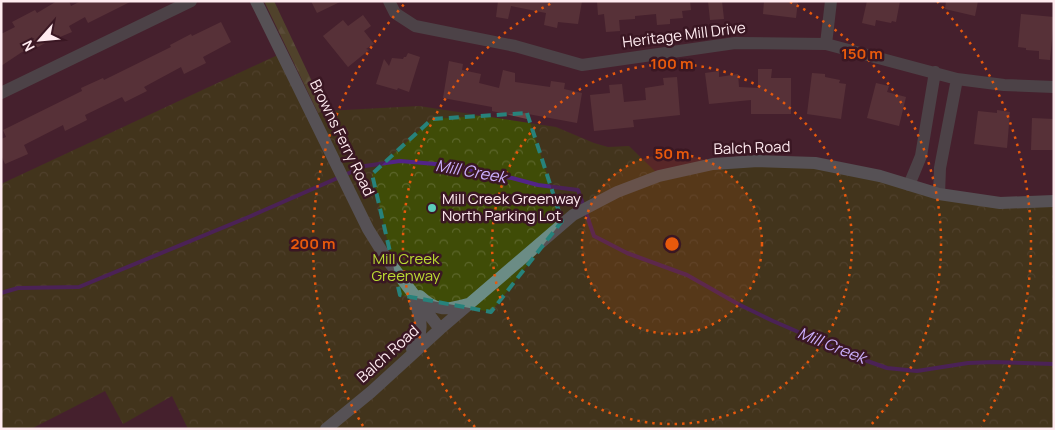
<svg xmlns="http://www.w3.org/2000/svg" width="1055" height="430" viewBox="0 0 1055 430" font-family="Manrope,sans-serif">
	<defs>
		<pattern id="forest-firs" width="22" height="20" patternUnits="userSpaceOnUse" patternTransform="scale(1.25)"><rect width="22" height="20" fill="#5d6c29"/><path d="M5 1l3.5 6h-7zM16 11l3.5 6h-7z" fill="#758148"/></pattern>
		<pattern id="park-crowns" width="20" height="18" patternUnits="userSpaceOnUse" patternTransform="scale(1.25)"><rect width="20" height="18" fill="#3f4c07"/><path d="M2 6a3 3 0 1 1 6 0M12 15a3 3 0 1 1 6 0" fill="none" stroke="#5c662b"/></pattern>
	</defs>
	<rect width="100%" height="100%" fill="#45212d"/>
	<!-- forest -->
	<path fill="url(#forest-firs)" d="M264,1H274L326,111L318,113Z"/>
	<!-- park -->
	<path fill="url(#park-crowns)" d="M282,53L312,115L326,111L419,106L556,127L594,143L608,147L629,146L660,176L713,164L814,163L939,194L1054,201V429H188L172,396L123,424L105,391L31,429H1V184Z"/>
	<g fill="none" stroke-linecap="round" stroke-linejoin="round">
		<!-- stream -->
		<path stroke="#522487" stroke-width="4" d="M1,293L18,288L79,287L251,216L365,166L400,161L459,166L483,174L512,178L538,185L578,190L594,236L627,253L687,275L738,304L773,321L856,357L887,368L917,371L968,363L994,362L1054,364"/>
	</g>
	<!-- building -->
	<path fill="#6e4545" d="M57,1H69L71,6L81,1H132L88,23L85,17L69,26L72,32L60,37L59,35L38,47L22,52L1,66V34L15,27L12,22L35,10L37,13Z
		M311,1H342L317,13Z
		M498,1H582L578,24L558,22L557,28L544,25L546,13L511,6L508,19L496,17Z
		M597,1H690L691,10L682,11L683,18L670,19V24L657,25L656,14L635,16V19L619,20L620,31L606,32L604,14L598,15Z
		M708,1H722L724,19L710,20Z
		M764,1H798L796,18L763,14Z
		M867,1H900L896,22L892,21L891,23L876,20L875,26L862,23Z
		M946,1H978L975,16L945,9Z
		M1021,14L1054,17L1050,60L1039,59V51L1026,50V48L1018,47Z
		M363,15L371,26L364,31L374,44L366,49L369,50L348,67L323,36L343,20L348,26Z
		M221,22L231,42L203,57L206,63L184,74L181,67L144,87L147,91L125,102L122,97L85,115L87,120L65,131L63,125L24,145L28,154L5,164L1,155V139L6,137L3,130L82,91L81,88L103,78L104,80L171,47L170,45L191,34L192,36Z
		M408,53L420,57L409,92L398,88L397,90L376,84L384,59L389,66L392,58L403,59L404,57H406Z
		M449,61L463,64L462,70L481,74L479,83L499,88L503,70L515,73V82L550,87L551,81L565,83L564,89L582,93L577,123L528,114L527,119L492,111V107L443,98Z
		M758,69H772L771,78H791V114H751V100L709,104L705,73L719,71V77L738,74L739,87L758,88Z
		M812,73L825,74V77L840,80L839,83L846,84L841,119L807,114Z
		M677,77L680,115L633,120L634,127L594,131L590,95L610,93L609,85L622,84L624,102L646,100L645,88L664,85L663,78Z
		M876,83L889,86L887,92L906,97L899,126L867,118Z
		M997,110L1010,112L1007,148L974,144L978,111L997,113Z
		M1032,118L1054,119V150H1031Z"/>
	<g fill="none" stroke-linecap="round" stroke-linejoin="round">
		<!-- street -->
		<path stroke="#566b66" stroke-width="12" d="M389,1L395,13L415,26L515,46L582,65L735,43L826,44L957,79L1004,85L1054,87
			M826,44L831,1
			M1,93L191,1
			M909,185L921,156L935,72
			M939,194L940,168L957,79"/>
		<!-- secondary -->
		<path stroke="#6b8c85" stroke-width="12" d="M256,1L368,229L386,258L440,329
			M420,296C437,312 447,310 468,304
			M412,349C424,334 422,320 415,303
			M326,429L371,392L440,329L573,215L617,192L659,176L713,164L758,161L815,163L880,176L939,194L1000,203L1054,201"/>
	</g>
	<!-- marked area -->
	<path d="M0 0H1055V430H0ZM527,113L562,221L491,312L400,295L372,174L432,119Z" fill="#45212d" fill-opacity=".55" fill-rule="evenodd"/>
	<path fill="none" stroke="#27827b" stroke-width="4" stroke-dasharray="10 6" stroke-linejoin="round" d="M527,113L562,221L491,312L400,295L372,174L432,119Z"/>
	<!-- distance rings -->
	<circle cx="672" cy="244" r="90" fill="#e8590c" fill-opacity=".12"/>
	<g fill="none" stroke="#e8590c" stroke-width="2.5" stroke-dasharray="2.5 5">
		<circle cx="672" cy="244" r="90"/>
		<circle cx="672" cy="244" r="180"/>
		<path d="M475 427A269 269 0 0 1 554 2M790 2A269 269 0 0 1 869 427"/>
		<path d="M363 426A359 359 0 0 1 407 1M937 1A359 359 0 0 1 981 426"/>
	</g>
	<!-- markers -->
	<circle fill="#5cceba" stroke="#3a1723" stroke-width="2" cx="432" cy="208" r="5"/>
	<g text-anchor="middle" stroke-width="5" stroke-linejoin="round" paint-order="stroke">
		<!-- street labels -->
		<g font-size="15" fill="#ffebf0" stroke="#3a1723">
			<text transform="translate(684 35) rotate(-7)" y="5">Heritage Mill Drive</text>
			<text transform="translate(342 138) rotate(64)" y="5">Browns Ferry Road</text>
			<text transform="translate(752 148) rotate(-2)" y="5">Balch Road</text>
			<text transform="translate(388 354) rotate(-42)" y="5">Balch Road</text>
		</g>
		<!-- poi labels -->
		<g font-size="15" fill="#ffebf0" stroke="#3a1723" text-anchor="start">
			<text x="442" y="204">Mill Creek Greenway<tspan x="442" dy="17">North Parking Lot</tspan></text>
		</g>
		<!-- park labels -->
		<g font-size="15" fill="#bbdb33" stroke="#3a1723">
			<text x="406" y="264">Mill Creek<tspan x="406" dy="17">Greenway</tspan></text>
		</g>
		<!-- water labels -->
		<g font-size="16" font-style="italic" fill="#caaefc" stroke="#3a1723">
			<text transform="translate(471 171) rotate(10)" y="6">Mill Creek</text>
			<text transform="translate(832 345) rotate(22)" y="6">Mill Creek</text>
		</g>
	</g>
	<circle cx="672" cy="244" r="8" fill="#e8590c" stroke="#3a1723" stroke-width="2.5"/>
	<g font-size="15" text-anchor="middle" font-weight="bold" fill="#e8590c" stroke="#3a1723" stroke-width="5" stroke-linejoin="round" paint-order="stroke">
		<text x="862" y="59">150 m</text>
		<text x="672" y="69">100 m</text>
		<text x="672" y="159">50 m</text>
		<text x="313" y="249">200 m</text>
	</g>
	<!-- border -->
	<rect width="1055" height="430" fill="none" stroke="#ffebf0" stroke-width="5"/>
	<!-- north arrow -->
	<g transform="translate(40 40) rotate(243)" stroke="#3a1723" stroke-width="4" paint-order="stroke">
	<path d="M0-4L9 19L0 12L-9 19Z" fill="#ffebf0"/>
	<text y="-8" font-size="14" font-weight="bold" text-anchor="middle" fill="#ffebf0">N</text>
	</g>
</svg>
